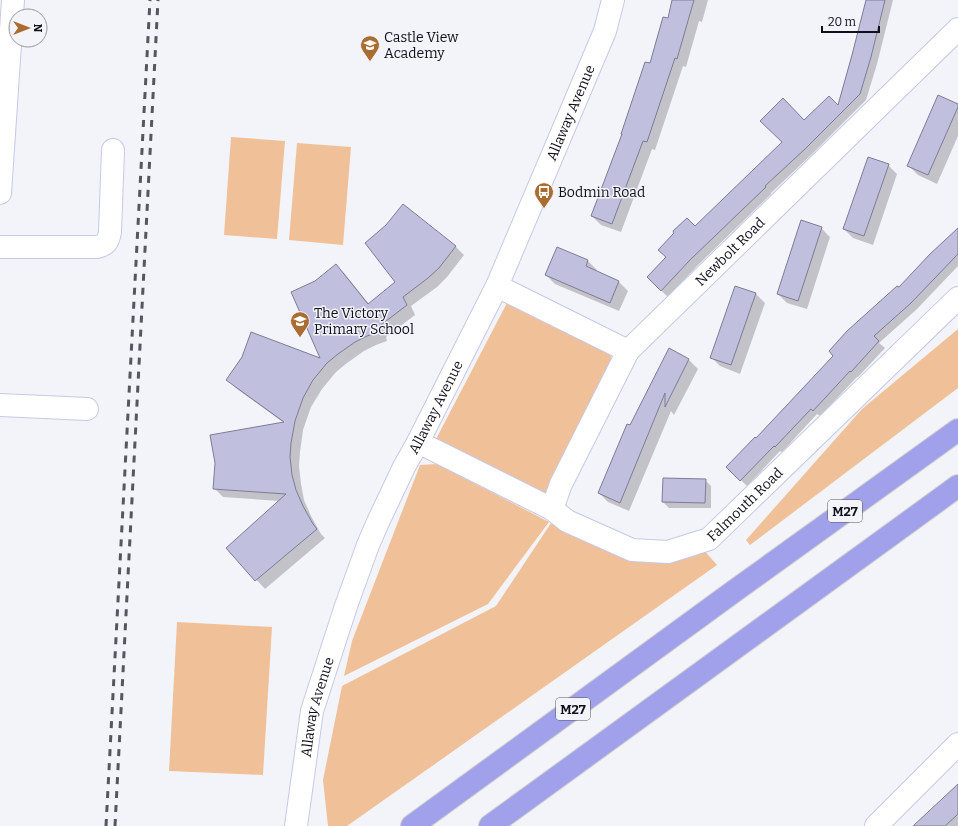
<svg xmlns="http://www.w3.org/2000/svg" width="958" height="826" viewBox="0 0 958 826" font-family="Bitter,serif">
	<rect width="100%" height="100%" fill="#f3f3fa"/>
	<!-- green -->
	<path fill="#f0c198" d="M231,137L285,141L277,239L224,235Z
		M297,143L351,147L343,245L289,240Z
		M508,301L610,354L613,364L545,496L434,443Z
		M958,329V388L750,545L746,540L862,409Z
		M437,464L549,522L488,604L344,676L352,641L420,465Z
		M551,523L623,555L702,548L717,565L347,826H328L323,780L342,686L496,606Z
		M177,622L272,627L263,775L169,771Z"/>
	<!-- shadow -->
	<path fill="#0003" d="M674,0H708L702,22L699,21L686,67L683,66L655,150L652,149L621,232L601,225L592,216L669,19Z
		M867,0H893L877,64L866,100L811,155L771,193V194L697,266L668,297L654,284L695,228L804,122L838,107Z
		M958,105V136L937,184L918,175L909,166Z
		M888,165L897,174L873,245L853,238L844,229Z
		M821,228L830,237L807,309L787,303L778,294Z
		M958,229V266L917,309L879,343L885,348L858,377H857L820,416L817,414L782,452L780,451L747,486L727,467L756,440L899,289Z
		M455,246L464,255L447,277L437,287L411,306L415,315L386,337L387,341L376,345L364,351L347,363L336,372L322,389L311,407L303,430L300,452L299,466L301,484L304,500L311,516L321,534L325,538L265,589L227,548L279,501L223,497L214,488L284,423L237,389L228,380L322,360L336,265L345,274L369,304Z
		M558,248L588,261L597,270L596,272L619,282L628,291L619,311L555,284L546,275Z
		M736,287L756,294L765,303L740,374L720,366L711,357Z
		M689,360L698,369L674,415L671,411L629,511L608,502L599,493L630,426Z
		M705,480L711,486V508H669L663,502Z
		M958,784V826H915Z"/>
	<!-- building -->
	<path fill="#c0c0de" stroke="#7c7c98" d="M672,0H694L677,59L675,58L647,142L643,141L612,224L591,216L622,134H621L645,62L650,63L663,17L668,18Z
		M866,0H885L871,57L860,94L805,149L765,186L766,187L690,260L661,291L647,277L666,257L658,250L674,233L673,231L687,218L695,226L782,142L760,121L783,98L804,120L829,96L838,105L852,55Z
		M938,95L958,104V107L928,175L907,166Z
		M868,157L889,164L864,236L843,229Z
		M403,204L456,246L439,268L428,278L403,297L407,305L377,328L379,332L367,336L355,342L338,354L327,363L313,380L303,398L295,421L291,443L290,457L292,475L296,490L303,506L313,524L317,529L255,581L226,548L286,494L213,489L215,463L210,435L284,422L226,380L242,357L251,332L320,358L291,292L315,281L336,264L368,304L395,282L365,243L386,225Z
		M801,220L822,227L798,301L777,294Z
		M958,228V254L911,303L874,336L879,341L851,372L850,371L813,411L811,409L775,447L774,446L740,481L726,467L755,437L756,438L833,356L829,351L847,331L897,286L899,287L930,254Z
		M557,247L588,260L586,266L619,281L610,303L545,275Z
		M735,286L756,293L731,365L710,358Z
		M669,348L689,359L665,407V393L620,503L598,493L627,424L630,425Z
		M663,478L706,479L705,503L662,502Z
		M958,784V814L945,826H913Z"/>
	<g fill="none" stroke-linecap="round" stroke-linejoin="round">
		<defs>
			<g id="minor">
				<path d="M0,193L13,0"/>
				<path d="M0,247H97C106,245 108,242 110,232L113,150"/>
				<path d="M497,286L628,351"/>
				<path d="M0,405L87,409"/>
				<path id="s1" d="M418,442L552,509L567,521L632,550L668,552L709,539L958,298"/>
				<path id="s2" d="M552,509L561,484L628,351L958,29"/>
				<path id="s3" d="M296,826L312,711L346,606L368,545L378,522L404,467L418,442L497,286L605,31L613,0"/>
				<path d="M876,826L958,744"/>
			</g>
			<path id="highway" d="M412,826L733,592L958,430
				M490,826L958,486"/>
		</defs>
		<!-- minor casing -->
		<use href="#minor" stroke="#c7c8e6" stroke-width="24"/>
		<!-- highway casing -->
		<use href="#highway" stroke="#cfcfd1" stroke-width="24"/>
		<!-- minor -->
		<use href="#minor" stroke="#fff" stroke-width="22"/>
		<!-- highway -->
		<use href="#highway" stroke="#a1a0ea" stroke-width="22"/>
		<!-- rail -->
		<path stroke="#56565f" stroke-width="3" stroke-dasharray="7 7" stroke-linecap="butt" d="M106,826L150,0
			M115,826L158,0"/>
	</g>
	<!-- icons -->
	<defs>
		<symbol id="school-pin" viewBox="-11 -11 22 30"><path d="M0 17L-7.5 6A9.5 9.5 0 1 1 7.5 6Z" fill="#aa6c31" stroke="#f3f3fa"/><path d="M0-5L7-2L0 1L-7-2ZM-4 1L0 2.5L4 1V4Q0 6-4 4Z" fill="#fff"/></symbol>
		<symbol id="bus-pin" viewBox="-11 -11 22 30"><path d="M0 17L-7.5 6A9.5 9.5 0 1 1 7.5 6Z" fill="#aa6c31" stroke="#f3f3fa"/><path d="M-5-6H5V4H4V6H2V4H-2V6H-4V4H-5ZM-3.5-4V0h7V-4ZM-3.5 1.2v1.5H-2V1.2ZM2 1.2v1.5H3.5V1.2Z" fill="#fff"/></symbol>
	</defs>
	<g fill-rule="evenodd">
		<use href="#school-pin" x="359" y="34" width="22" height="30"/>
		<use href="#bus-pin" x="533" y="181" width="22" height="30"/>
		<use href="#school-pin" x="289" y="310" width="22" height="30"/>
	</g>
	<g text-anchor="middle" stroke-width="3" stroke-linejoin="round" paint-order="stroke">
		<!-- shield labels -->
		<g fill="#f3f3fa" stroke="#54545d" stroke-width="1">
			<rect x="828" y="500" width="34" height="22" rx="3"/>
			<rect x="556" y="698" width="34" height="22" rx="3"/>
		</g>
		<g font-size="13" font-weight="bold" fill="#10101a">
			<text x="845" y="516">M27</text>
			<text x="573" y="714">M27</text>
		</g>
		<!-- poi labels -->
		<g font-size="14" fill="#10101a" stroke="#f3f3fa" text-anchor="start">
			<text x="384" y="42">Castle View<tspan x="384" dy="16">Academy</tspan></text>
			<text x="558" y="197">Bodmin Road</text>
			<text x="314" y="318">The Victory<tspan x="314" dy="16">Primary School</tspan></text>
		</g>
		<!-- street labels -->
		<g font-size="14" fill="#10101a" stroke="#f3f3fa">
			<text dy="5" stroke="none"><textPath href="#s3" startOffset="769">Allaway Avenue</textPath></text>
			<text dy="5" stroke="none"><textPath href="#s2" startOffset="318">Newbolt Road</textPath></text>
			<text dy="5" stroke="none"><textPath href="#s3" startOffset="445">Allaway Avenue</textPath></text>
			<text dy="5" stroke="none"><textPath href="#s1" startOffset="369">Falmouth Road</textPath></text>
			<text dy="5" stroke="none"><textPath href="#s3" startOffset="121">Allaway Avenue</textPath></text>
		</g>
	</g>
	<!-- north arrow -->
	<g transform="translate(28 28) rotate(90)"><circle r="19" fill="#f3f3fa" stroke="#9898a0"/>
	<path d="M0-3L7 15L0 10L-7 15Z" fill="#aa6c31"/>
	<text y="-6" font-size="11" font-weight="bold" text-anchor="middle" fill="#10101a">N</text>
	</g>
	<!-- scale -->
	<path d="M822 26v6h57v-6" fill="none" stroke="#10101a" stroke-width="2"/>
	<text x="828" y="26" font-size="12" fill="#10101a" stroke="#f3f3fa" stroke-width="3" paint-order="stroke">20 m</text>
</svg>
